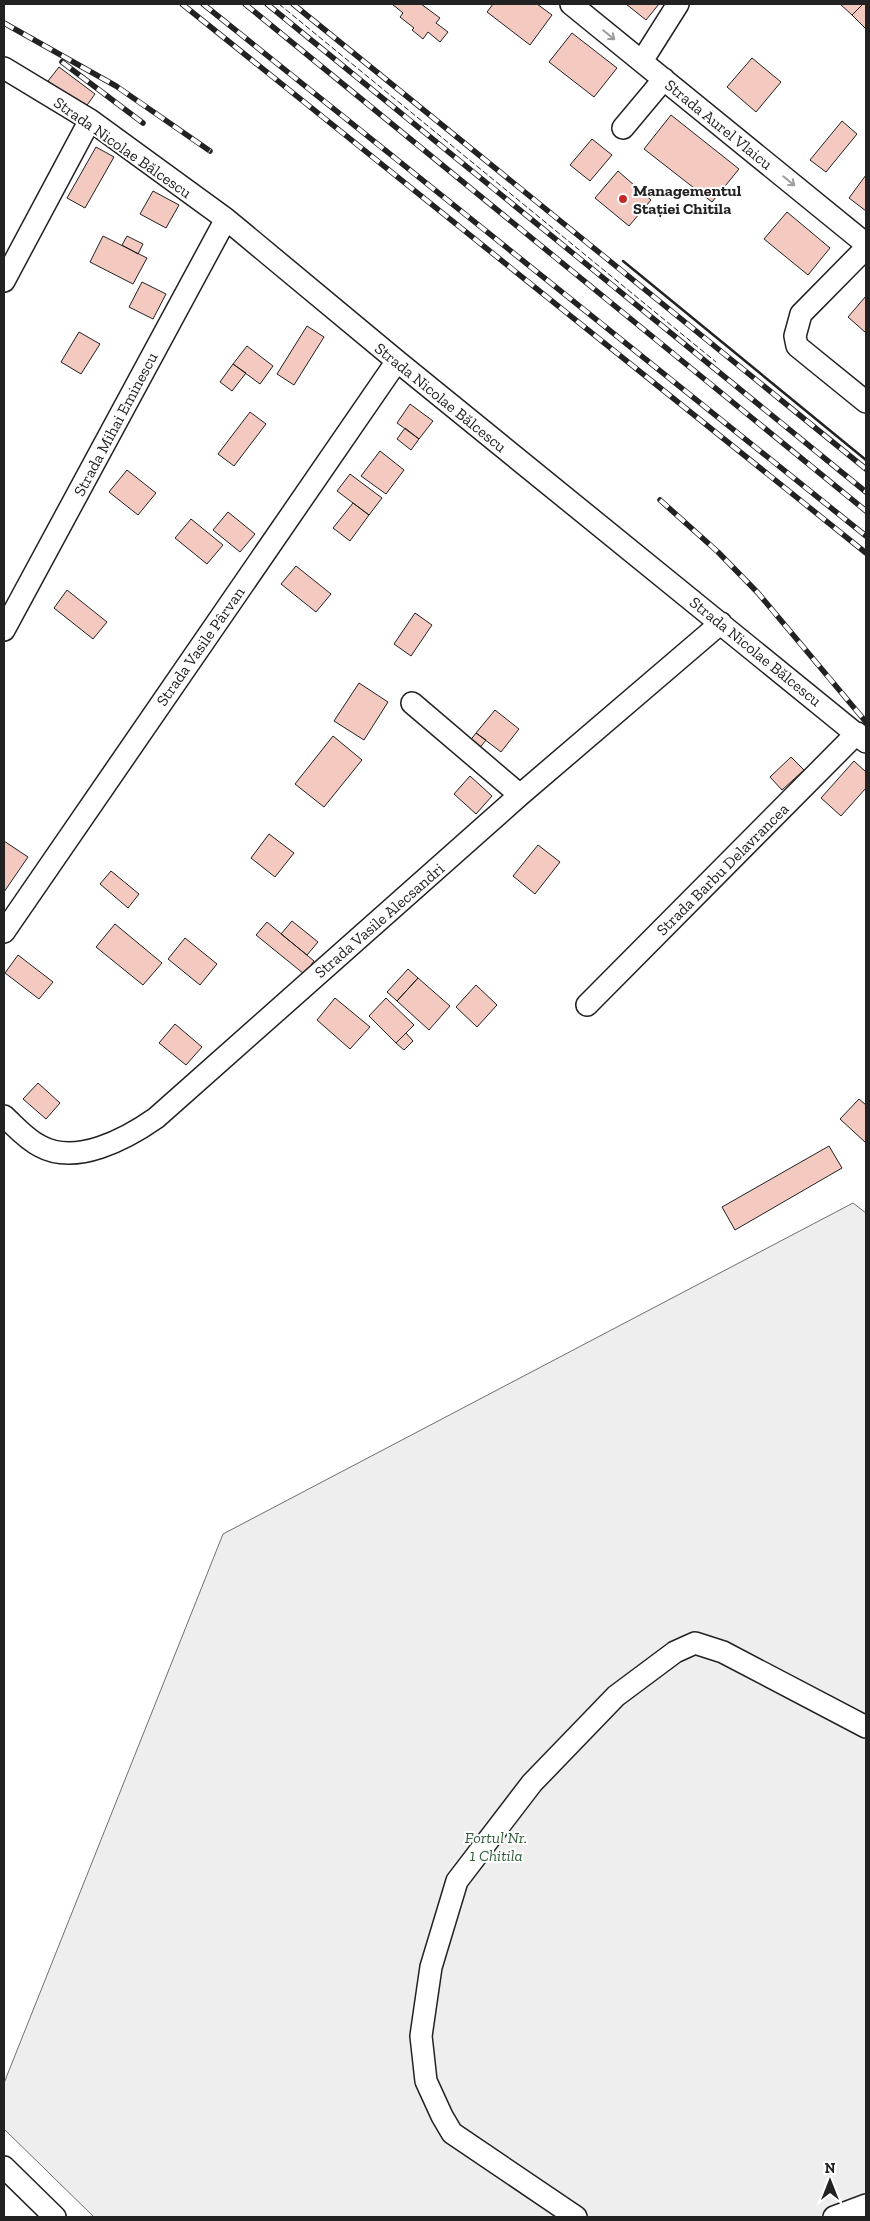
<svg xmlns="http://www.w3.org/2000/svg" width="870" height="2221" viewBox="0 0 870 2221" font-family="'Zilla Slab',serif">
	<rect width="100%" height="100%" fill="#fff"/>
	<!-- green -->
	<path fill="#eee" stroke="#6f6f6f" d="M853,1203L866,1213V2217H94L4,2129V2083L223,1534Z"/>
	<!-- building -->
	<path fill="#f3c9c0" stroke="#222" d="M392,4H421L440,18L436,23L448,32L440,42L428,32L423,39L412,30L414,28L400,17L403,13Z
		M493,4H537L552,15L530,45L487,12Z
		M626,4H659L646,20Z
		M840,4H863L852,15Z
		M863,4H866V29L852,15Z
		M572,33L617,68L594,97L549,62Z
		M752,58L781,82L756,112L727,87Z
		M59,67L95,94L85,108L48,81Z
		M671,115L739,169L712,202L644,149Z
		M842,121L857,134L826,172L810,160Z
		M592,139L612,155L590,181L570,165Z
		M96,147L114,157L85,208L67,198Z
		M618,171L651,200L629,226L595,198Z
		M866,175V211L849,198Z
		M153,191L179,205L166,228L140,214Z
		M787,212L830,248L808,275L764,239Z
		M103,236L147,258L133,284L90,262Z
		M127,236L143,244L138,254L122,245Z
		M142,282L166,294L153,319L129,307Z
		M866,296V333L848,317Z
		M307,326L324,337L294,385L277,374Z
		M79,332L100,344L81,374L61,362Z
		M247,346L273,366L260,384L233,364Z
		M233,364L246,373L232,391L220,382Z
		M410,404L433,421L419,439L397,423Z
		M250,412L266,424L234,466L218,454Z
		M405,428L419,439L411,450L397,439Z
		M380,451L404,470L386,494L361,476Z
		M127,470L156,493L138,515L109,492Z
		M350,474L382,498L369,515L337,491Z
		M353,503L369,515L350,541L333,528Z
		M228,512L255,534L240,552L213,530Z
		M191,519L223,545L207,564L175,538Z
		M296,566L331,594L316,612L281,584Z
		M67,590L107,622L93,639L54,608Z
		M415,613L432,625L411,656L394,644Z
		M359,683L388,702L364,740L334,721Z
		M495,710L519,729L501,752L476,733Z
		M476,733L486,740L478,750L469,742Z
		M333,736L362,760L324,807L295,784Z
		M791,757L804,770L782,790L770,777Z
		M854,761L866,772V788L841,816L821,798Z
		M470,776L492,796L476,814L454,794Z
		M269,834L294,853L275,877L251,858Z
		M4,841L28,857L4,892Z
		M538,845L560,862L535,894L513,876Z
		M111,871L139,894L128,908L100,884Z
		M292,921L318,942L307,955L281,934Z
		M267,922L314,961L304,974L256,935Z
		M115,924L162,963L143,985L96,947Z
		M185,938L217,964L200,985L168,959Z
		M18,955L53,982L39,999L5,973Z
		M408,969L418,978L397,1001L387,992Z
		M418,978L450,1006L429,1030L397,1001Z
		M476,985L497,1005L477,1027L456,1007Z
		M335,998L370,1027L350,1049L317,1020Z
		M386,998L414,1025L396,1043L369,1016Z
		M175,1024L202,1047L186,1065L159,1043Z
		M406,1033L413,1041L404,1050L396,1043Z
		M38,1083L60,1103L46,1119L23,1099Z
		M859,1099L866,1105V1143L840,1119Z
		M829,1146L842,1168L735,1230L722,1207Z"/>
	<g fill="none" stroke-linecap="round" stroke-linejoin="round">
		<defs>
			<path id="minor" d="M571,4L866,244
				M642,61L678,4
				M4,68L90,120L226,219L397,361L866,742
				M623,128L664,79
				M866,248L801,314L795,336L797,346L866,402
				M4,281L90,120
				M4,630L226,219
				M412,703L520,795
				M4,932L397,361
				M587,1005L857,733
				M4,1116C15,1126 26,1139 40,1146C76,1166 126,1139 156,1118L520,795L721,623
				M4,2167L55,2217
				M576,2217L452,2133L442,2116L426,2081L421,2036L431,1967L457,1881L532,1783L616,1696L675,1652L695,1643L723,1652L866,1727
				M834,2217L866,2205"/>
		</defs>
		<!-- minor casing -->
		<use href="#minor" stroke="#222" stroke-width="24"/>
		<!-- minor -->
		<use href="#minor" stroke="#fff" stroke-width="21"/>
		<defs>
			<path id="rail" d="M182,4L866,553
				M203,4L866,536
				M245,4L866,511
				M267,4L866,492
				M293,4L866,469
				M4,23L116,86L210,151
				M62,62L143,123
				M660,500L718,552L758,593L866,722"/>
		</defs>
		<!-- rail casing -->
		<use href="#rail" stroke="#222" stroke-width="5.5"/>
		<!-- rail -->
		<use href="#rail" stroke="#fff" stroke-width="4" stroke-dasharray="11" stroke-linecap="butt"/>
		<!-- fence -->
		<path stroke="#222" stroke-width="1" stroke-dasharray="6 2.5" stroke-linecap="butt" d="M279,4L716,362"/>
		<!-- wall -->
		<path stroke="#222" stroke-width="2.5" d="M623,261L866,460"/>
	</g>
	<!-- one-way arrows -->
	<defs><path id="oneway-shaft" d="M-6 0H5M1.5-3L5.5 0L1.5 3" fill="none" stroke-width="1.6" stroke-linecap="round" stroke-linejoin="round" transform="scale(1.25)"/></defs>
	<g stroke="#9c9c9c">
		<use href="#oneway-shaft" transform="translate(609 35) rotate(39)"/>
		<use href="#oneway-shaft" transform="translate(789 181) rotate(39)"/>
	</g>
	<!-- markers -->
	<circle fill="#c62828" stroke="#fff" stroke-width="2" cx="623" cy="199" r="5"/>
	<g text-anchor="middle" stroke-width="4" stroke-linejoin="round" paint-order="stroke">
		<!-- street labels -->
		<g font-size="16" fill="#222" stroke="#fff">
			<text transform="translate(719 124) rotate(39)" y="6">Strada Aurel Vlaicu</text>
			<text transform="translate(123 147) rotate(35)" y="6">Strada Nicolae Bălcescu</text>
			<text transform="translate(441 397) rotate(39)" y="6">Strada Nicolae Bălcescu</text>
			<text transform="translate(115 424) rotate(-62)" y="6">Strada Mihai Eminescu</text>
			<text transform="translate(200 646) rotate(-55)" y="6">Strada Vasile Pârvan</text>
			<text transform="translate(756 651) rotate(39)" y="6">Strada Nicolae Bălcescu</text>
			<text transform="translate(722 869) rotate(-45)" y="6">Strada Barbu Delavrancea</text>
			<text transform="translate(379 920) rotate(-41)" y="6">Strada Vasile Alecsandri</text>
		</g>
		<!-- poi labels -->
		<g font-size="16" font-weight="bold" fill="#222" stroke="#fff" text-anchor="start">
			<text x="633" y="196">Managementul<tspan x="633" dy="18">Stației Chitila</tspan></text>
		</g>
		<!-- park labels -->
		<g font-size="16" font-style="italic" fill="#2f5e38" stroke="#fff">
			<text x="496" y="1843">Fortul Nr.<tspan x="496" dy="18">1 Chitila</tspan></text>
		</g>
	</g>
	<!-- border -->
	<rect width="870" height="2221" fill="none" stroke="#222222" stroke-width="10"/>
	<!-- north arrow -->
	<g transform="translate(830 2181)" stroke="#ffffff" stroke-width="4" paint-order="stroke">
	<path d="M0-4L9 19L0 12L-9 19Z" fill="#222222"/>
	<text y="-8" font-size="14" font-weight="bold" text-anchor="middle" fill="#222222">N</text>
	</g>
</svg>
